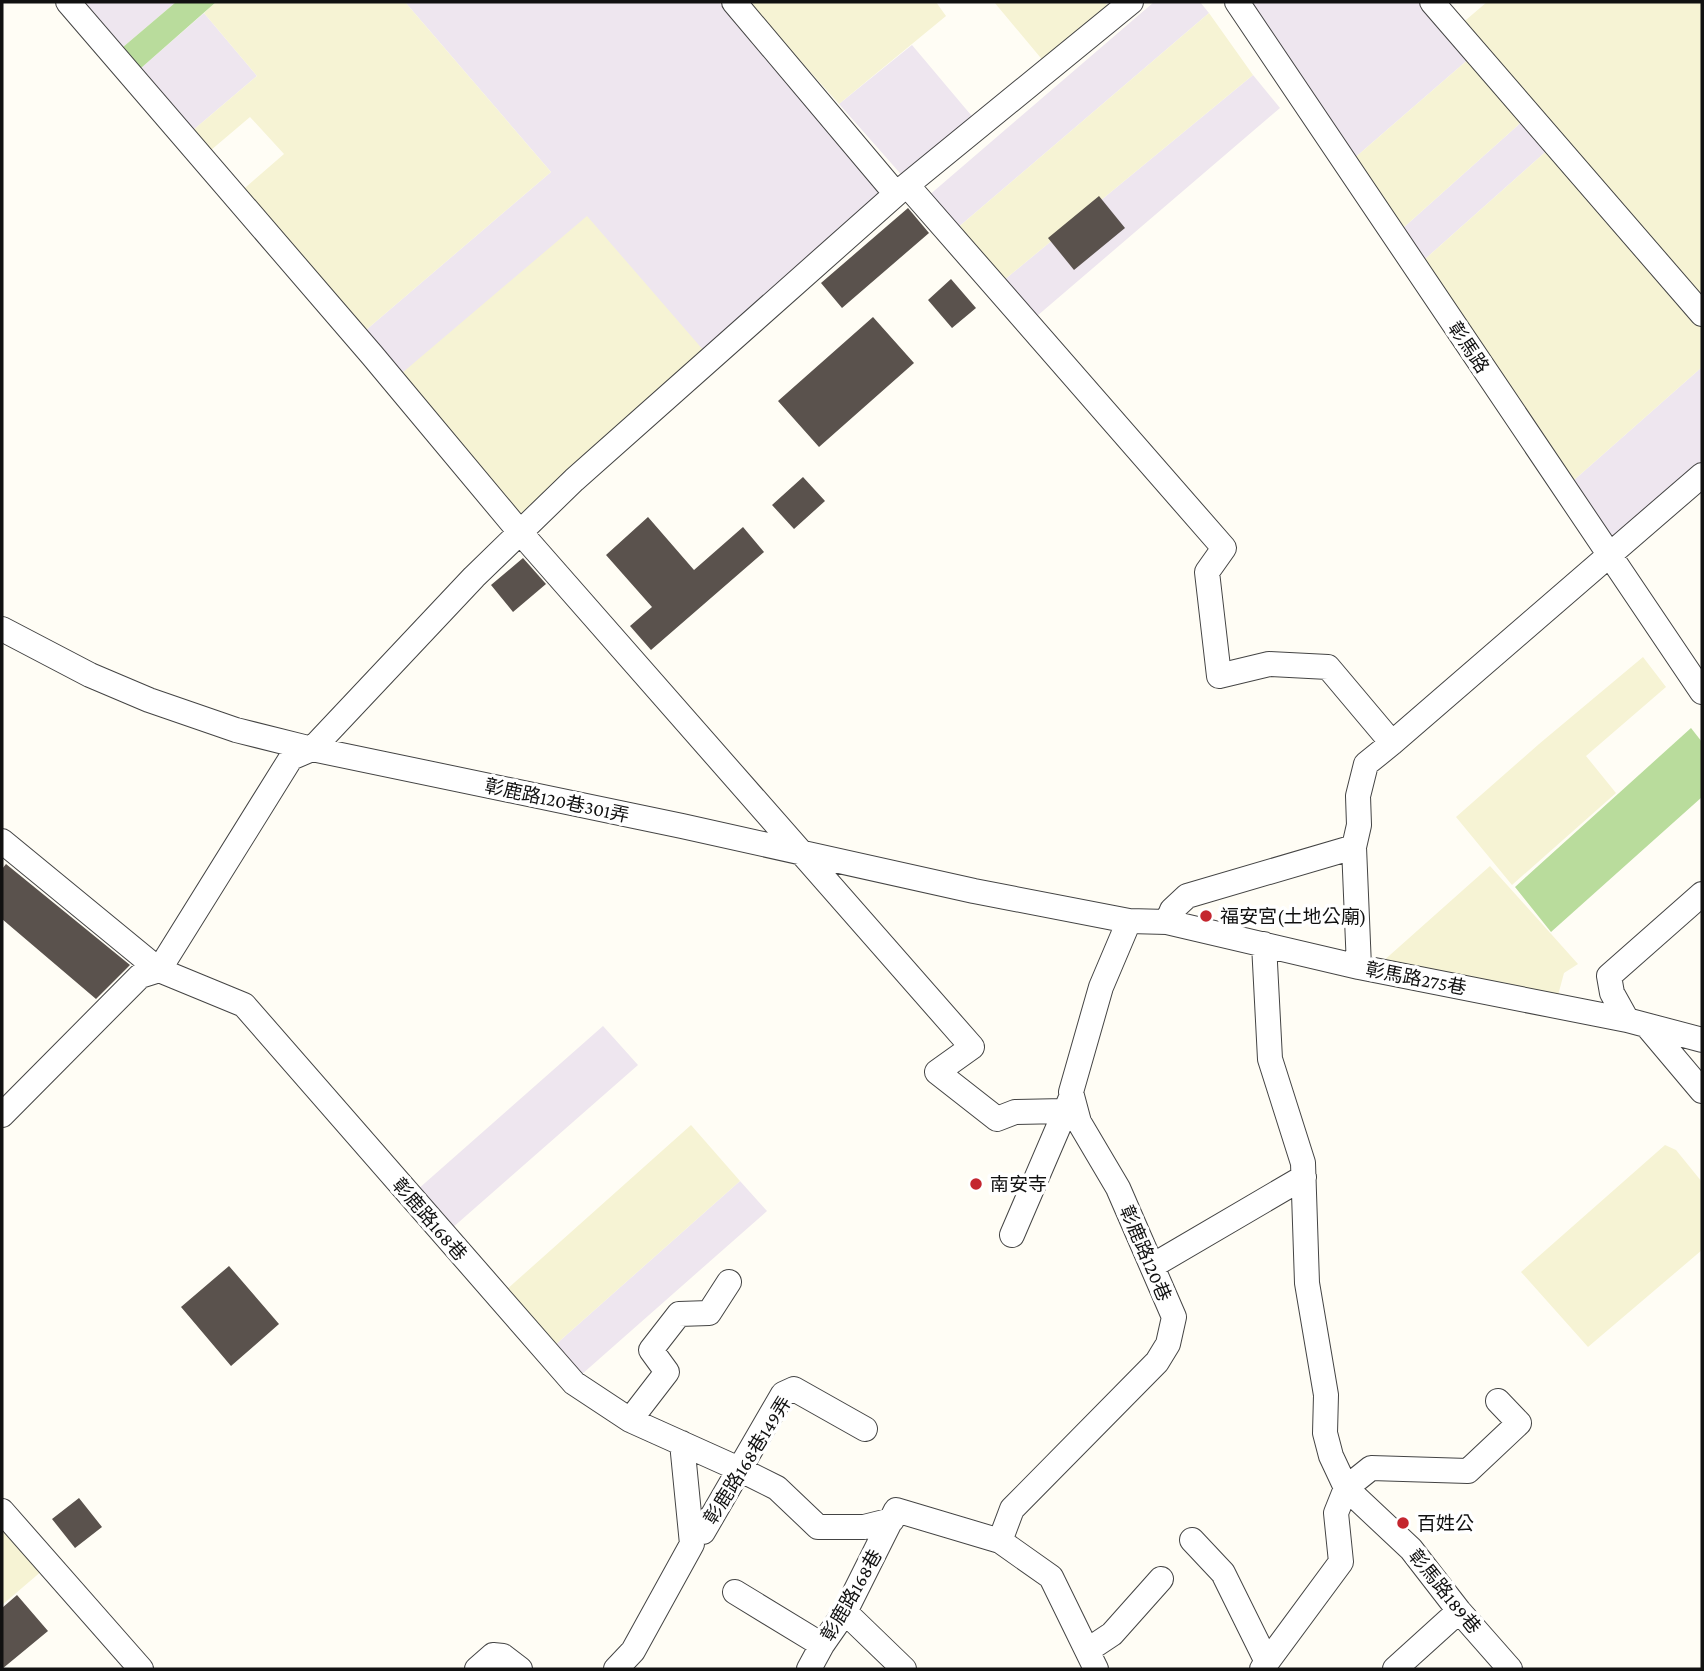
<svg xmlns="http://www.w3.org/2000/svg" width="1704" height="1671" viewBox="0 0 1704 1671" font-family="'Crimson Pro','Noto Sans TC',serif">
	<rect width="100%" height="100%" fill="#fffdf5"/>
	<!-- industrial -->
	<path fill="#eee6ef" d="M84,2H176L116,53Z
		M405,2H719L889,203L711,359L395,379L359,336L551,172Z
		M1154,2H1200L1209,13L955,230L927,197Z
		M1235,2H1422L1471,57L1343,168Z
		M204,13L257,76L185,137L132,76Z
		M912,45L976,121L906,180L839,104Z
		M1253,75L1280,108L1030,322L998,285Z
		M1526,118L1551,147L1415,268L1393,237Z
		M1702,367V475L1612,555L1565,488Z
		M603,1026L638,1065L451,1229L417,1190Z
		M740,1181L767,1211L581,1375L554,1346Z"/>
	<!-- farmland -->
	<path fill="#f6f3d4" d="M216,2H405L551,172L359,336L238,194L284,154L250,117L204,156L185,137L257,76L204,13Z
		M748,2H936L946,16L839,104Z
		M994,2H1105L1110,8L1045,63Z
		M1487,2H1702V300L1460,25Z
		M1209,13L1253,75L998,285L955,230Z
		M1471,57L1526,118L1393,237L1343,168Z
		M1551,147L1702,319V367L1565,488L1415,268Z
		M587,216L711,359L522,524L395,379Z
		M1643,657L1666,687L1586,756L1616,793L1512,885L1456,817L1539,744Z
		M1490,866L1578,964L1564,973L1557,999L1381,963Z
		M691,1125L740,1181L554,1346L505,1291Z
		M1665,1145L1676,1150L1702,1182V1250L1588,1347L1521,1272Z
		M2,1523L43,1570L2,1605Z"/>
	<!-- forest -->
	<path fill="#b9dc9c" d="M176,2H216L132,76L116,53Z
		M1691,728L1702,742V797L1551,932L1515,887Z"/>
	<!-- building -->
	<path fill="#5a524d" d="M1099,196L1125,228L1074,270L1048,238Z
		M908,208L929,233L842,308L821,283Z
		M951,279L976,308L952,328L928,300Z
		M873,317L914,363L819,447L778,401Z
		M803,477L825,501L794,529L772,505Z
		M648,517L694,570L743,527L764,552L651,650L630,626L652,607L606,555Z
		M523,558L546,584L513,612L491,585Z
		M6,864L130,965L96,999L2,919V869Z
		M229,1266L279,1324L231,1366L181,1307Z
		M79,1498L102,1527L75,1548L52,1519Z
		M17,1595L48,1631L2,1669V1608Z"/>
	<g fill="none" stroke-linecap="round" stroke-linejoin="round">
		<defs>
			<path id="minor" d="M68,2L372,355L519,531L972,1047L937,1072L997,1119L1015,1112L1064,1111
				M734,2L896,194
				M1237,2L1702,692
				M1432,2L1702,314
				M907,185L1224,548L1207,572L1219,676L1269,664L1328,667L1392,743
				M2,629L90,675L149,700L236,730L312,749L682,826L974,891L1129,921L1167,922L1359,967L1627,1020L1702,1040
				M2,841L159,970L244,1005L574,1383L630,1420L739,1469L777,1488L818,1527H864L892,1520
				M1167,922L1172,910L1187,896L1354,847
				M1264,944L1270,1059L1303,1163L1307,1283L1326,1395L1325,1433L1331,1456L1346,1488L1411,1549L1459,1611L1510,1669
				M1359,967L1354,847L1359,825L1358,796L1366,764L1392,743L1702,475
				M1627,1020L1612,993L1609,976L1702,894
				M1648,1027L1702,1091
				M2,1115L140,976L159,970L291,758L312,749L474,577L574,480L896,194L1131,2
				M1012,1235L1070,1100
				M1152,1266L1304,1177
				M630,1420L667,1372L651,1350L679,1314L709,1313L729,1282
				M2,1511L141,1669
				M703,1532L783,1394L794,1389L865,1429
				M1192,1540L1223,1573L1267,1662
				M1000,1541L1012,1509L1157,1362L1168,1344L1174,1317L1118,1188L1079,1122L1071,1092L1101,987L1129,921
				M735,1592L822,1645
				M845,1612L904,1669
				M1088,1650L1112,1634L1161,1579
				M477,1669L493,1655L503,1656L520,1669
				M616,1669L633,1651L692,1544L682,1443
				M809,1669L822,1645L845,1612L896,1510L1000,1541L1051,1577L1096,1669
				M1262,1669L1341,1562L1336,1513L1346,1488L1371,1468L1468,1471L1519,1423L1498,1401
				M1395,1669L1459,1611"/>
		</defs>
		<!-- minor casing -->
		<use href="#minor" stroke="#444" stroke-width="26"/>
		<!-- minor -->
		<use href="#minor" stroke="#fff" stroke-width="24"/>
	</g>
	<!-- markers -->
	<g fill="#c4262e" stroke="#fff" stroke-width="2.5">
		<circle cx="1206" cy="916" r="7"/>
		<circle cx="976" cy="1184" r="7"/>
		<circle cx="1403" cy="1523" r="7"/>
	</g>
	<g text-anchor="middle" stroke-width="7" stroke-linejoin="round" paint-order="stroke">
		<!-- street labels -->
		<g font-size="19" fill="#111" stroke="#fff">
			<text transform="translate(1469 347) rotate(56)" y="7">彰馬路</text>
			<text transform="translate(557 800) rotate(12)" y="7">彰鹿路120巷301弄</text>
			<text transform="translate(1416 978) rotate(11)" y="7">彰馬路275巷</text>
			<text transform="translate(430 1219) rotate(49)" y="7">彰鹿路168巷</text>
			<text transform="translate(1146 1253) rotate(67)" y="7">彰鹿路120巷</text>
			<text transform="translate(747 1460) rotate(-58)" y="7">彰鹿路168巷149弄</text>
			<text transform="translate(1445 1591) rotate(51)" y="7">彰馬路189巷</text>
			<text transform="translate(851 1595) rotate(-60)" y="7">彰鹿路168巷</text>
		</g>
		<!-- poi labels -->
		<g font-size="19" fill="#111" stroke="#fff" text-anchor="start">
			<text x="1220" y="923">福安宮(土地公廟)</text>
			<text x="990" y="1191">南安寺</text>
			<text x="1417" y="1530">百姓公</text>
		</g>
	</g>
	<!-- border -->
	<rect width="1704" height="1671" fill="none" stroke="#111111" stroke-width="7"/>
</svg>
